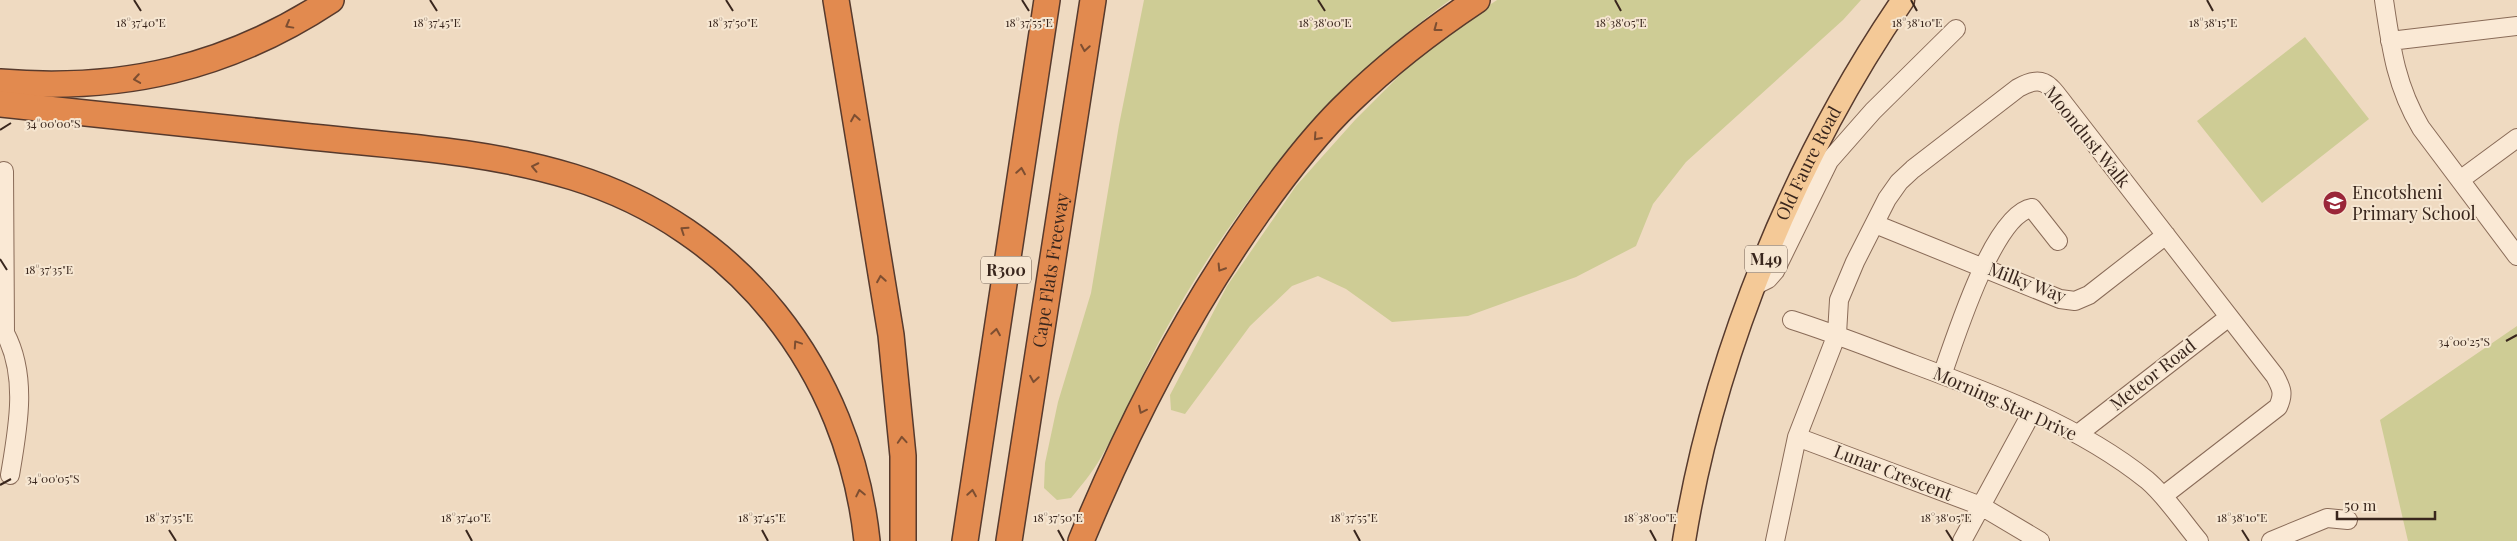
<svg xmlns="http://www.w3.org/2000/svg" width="2517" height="541" viewBox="0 0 2517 541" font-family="'Playfair Display',serif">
	<rect width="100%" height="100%" fill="#efdac1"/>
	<!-- green -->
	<path fill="#cecc95" d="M1144,0H1450C1325,91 1233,205 1160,340C1139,379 1123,421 1100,459C1092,473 1081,486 1071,498L1057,500L1044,488L1045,463L1058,402L1091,293L1119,125Z
		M1497,0H1861L1843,20L1686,162L1653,204L1636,246L1576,277L1468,316L1392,322L1346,289L1318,276L1292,286L1250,326L1185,414L1171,410L1170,395L1227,286L1296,186L1355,120L1431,44Z
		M2305,37L2369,119L2262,203L2197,121Z
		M2517,326V541H2408L2380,420Z"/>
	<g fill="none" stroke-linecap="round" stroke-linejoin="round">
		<defs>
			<path id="minor" d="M2384,0C2391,48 2396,86 2421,128L2517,256
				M2390,41L2517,26
				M4,171L5,333
				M2460,180L2517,138
				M1875,224L2060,299L2075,301L2089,295L2166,235
				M1754,286L1768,279L1775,271L1829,161L1873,111L1956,29
				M1792,320C1833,333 1873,349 1913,364C1994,394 2080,426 2147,480C2167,497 2182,521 2199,541
				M0,332L5,333C28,376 18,428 10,475
				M1942,375C1955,340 1993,214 2032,208L2058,241
				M2078,434L2229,317
				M1797,437L1981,506L2040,541
				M1775,541L1797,437L1837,334L1839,300L1855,262L1887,199L1899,182L1913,169L2018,88C2046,72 2051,88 2068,109L2275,376C2282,389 2284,394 2278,407L2163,496
				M1962,541L2032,412
				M2271,541L2327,518L2348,520"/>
			<g id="major">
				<path id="s1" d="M1684,541C1714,354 1796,156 1903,0"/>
			</g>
			<g id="highway">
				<path d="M836,0L891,335L903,456V541"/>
				<path d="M0,82C122,92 228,68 331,0"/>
				<path d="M0,104C104,115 208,126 311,137C398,146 489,151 573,177C738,228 849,370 867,541"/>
				<path d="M965,541L1047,0"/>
				<path id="s2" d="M1009,541L1093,0"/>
				<path d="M1081,541C1128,427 1185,316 1256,215C1284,175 1314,135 1350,101C1389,63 1432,30 1477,0"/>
			</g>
		</defs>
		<!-- minor casing -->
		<use href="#minor" stroke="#896b58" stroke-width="20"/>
		<!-- major casing -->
		<use href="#major" stroke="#573a2d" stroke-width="25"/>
		<!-- highway casing -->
		<use href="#highway" stroke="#573a2d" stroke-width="28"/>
		<!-- minor -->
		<use href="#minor" stroke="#fae9d5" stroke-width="18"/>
		<!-- major -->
		<use href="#major" stroke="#f4c997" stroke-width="22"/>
		<!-- highway -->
		<use href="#highway" stroke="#e28a4f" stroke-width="25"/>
	</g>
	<!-- one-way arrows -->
	<defs><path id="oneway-chevron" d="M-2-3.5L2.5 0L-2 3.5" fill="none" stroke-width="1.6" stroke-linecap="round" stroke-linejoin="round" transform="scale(1.25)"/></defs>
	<g stroke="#7d4e31">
		<use href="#oneway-chevron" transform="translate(289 25) rotate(151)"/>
		<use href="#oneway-chevron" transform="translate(1437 28) rotate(143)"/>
		<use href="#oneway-chevron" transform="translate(1085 48) rotate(99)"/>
		<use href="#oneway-chevron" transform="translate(137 79) rotate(171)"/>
		<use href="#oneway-chevron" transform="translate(855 118) rotate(-99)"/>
		<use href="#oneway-chevron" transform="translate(1317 137) rotate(132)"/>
		<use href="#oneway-chevron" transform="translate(535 167) rotate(-168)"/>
		<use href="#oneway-chevron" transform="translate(1021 171) rotate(-81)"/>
		<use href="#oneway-chevron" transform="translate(684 230) rotate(-146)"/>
		<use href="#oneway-chevron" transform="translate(1221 268) rotate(122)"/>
		<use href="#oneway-chevron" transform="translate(881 279) rotate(-99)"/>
		<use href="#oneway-chevron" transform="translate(996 332) rotate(-81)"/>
		<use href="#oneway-chevron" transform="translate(797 344) rotate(-124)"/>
		<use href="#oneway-chevron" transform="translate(1034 379) rotate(99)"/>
		<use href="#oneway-chevron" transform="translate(1142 410) rotate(116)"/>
		<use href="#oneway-chevron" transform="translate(902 440) rotate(-94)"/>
		<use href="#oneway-chevron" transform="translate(860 493) rotate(-102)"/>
		<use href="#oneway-chevron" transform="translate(972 493) rotate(-81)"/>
	</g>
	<!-- ticks -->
	<path fill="none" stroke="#39261d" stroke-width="2" d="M134,0L141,11M430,0L437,11M726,0L733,11M1022,0L1029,11M1318,0L1325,11M1615,0L1621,11M1911,0L1917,11M2207,0L2213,11M0,130L11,123M0,259L7,270M2506,341L2517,335M0,485L11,479M169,530L176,541M466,530L472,541M762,530L768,541M1058,530L1064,541M1354,530L1360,541M1650,530L1656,541M1946,530L1953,541M2242,530L2249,541"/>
	<!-- icons -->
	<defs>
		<symbol id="school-disc" viewBox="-11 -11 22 22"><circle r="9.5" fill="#9a2639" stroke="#f6e6d1"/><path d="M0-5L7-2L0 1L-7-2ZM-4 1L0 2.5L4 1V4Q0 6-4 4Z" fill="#fff"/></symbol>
	</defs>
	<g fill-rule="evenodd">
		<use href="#school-disc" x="2321" y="189" width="28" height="28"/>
	</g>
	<g text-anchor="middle" stroke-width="4" stroke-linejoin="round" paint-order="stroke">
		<!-- shield labels -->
		<g fill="#f6e6d1" stroke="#726053" stroke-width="1">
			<rect x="1745" y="245.5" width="42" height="27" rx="4"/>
			<rect x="981" y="256.5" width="50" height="27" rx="4"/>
		</g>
		<g font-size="16" font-weight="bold" fill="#39261d">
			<text x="1766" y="265">M49</text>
			<text x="1006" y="276">R300</text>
		</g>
		<!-- street labels -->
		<g font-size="18" fill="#39261d" stroke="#f6e6d1">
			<text transform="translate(2087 137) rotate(51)" y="6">Moondust Walk</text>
			<text dy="6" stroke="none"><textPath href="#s1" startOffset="399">Old Faure Road</textPath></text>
			<text dy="6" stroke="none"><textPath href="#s2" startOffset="274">Cape Flats Freeway</textPath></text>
			<text transform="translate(2027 283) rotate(21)" y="6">Milky Way</text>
			<text transform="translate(2153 375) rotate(-38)" y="6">Meteor Road</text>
			<text transform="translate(2005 404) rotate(24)" y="6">Morning Star Drive</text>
			<text transform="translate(1893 473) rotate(21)" y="6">Lunar Crescent</text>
		</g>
		<!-- poi labels -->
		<g font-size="18" fill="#39261d" stroke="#f6e6d1" text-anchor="start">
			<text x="2352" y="199">Encotsheni<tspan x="2352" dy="21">Primary School</tspan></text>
		</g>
	</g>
	<g font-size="12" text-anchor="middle" fill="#39261d" stroke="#f6e6d1" stroke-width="4" stroke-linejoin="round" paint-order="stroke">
		<text x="1621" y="27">18°38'05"E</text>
		<text x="2213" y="27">18°38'15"E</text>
		<text x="141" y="27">18°37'40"E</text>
		<text x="437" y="27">18°37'45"E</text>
		<text x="733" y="27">18°37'50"E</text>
		<text x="1029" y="27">18°37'55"E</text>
		<text x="1325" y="27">18°38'00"E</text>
		<text x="1917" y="27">18°38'10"E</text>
		<text x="53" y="128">34°00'00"S</text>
		<text x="49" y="274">18°37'35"E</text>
		<text x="2464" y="346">34°00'25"S</text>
		<text x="53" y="483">34°00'05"S</text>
		<text x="169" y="522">18°37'35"E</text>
		<text x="466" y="522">18°37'40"E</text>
		<text x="762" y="522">18°37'45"E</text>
		<text x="1058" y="522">18°37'50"E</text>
		<text x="1354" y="522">18°37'55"E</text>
		<text x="1650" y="522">18°38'00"E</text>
		<text x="1946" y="522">18°38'05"E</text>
		<text x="2242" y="522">18°38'10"E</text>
	</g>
	<!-- scale -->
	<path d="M2337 511v8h98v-8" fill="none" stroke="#39261d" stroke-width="2.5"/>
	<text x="2344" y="511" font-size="15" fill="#39261d" stroke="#f6e6d1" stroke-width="4" paint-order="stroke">50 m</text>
</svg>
